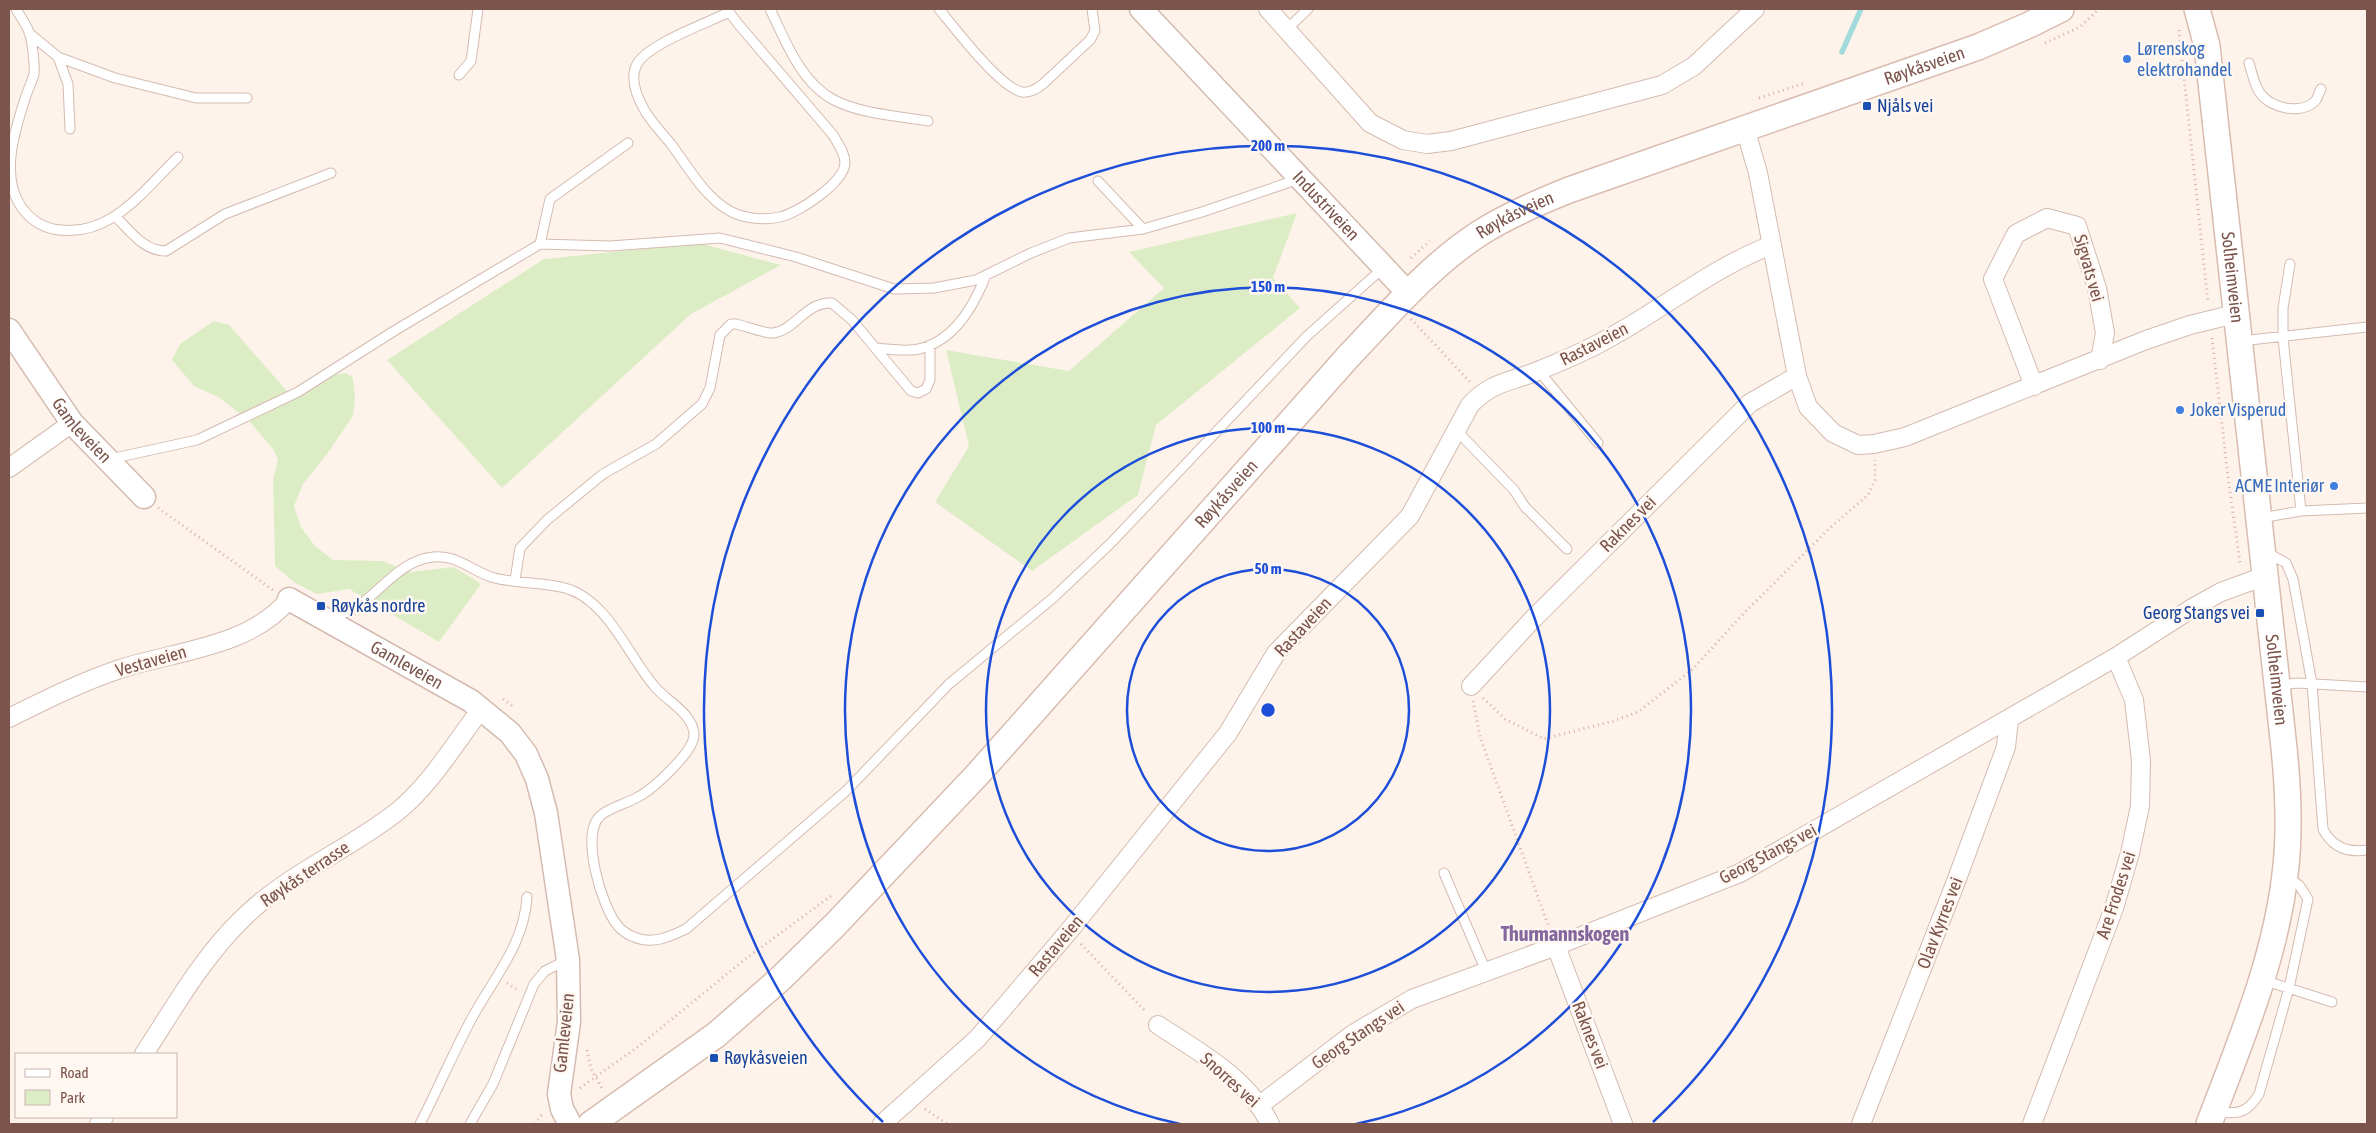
<svg xmlns="http://www.w3.org/2000/svg" width="2376" height="1133" viewBox="0 0 2376 1133" font-family="'Asap Condensed',sans-serif">
	<rect width="100%" height="100%" fill="#fef3ea"/>
	<!-- green -->
	<path fill="#dcedc6" d="M1297,213L1273,278L1300,308L1156,425L1138,495L1032,571L935,502L969,446L946,350L1069,371L1164,288L1129,252Z
		M699,243L781,265L691,314L502,488L387,360L544,259Z
		M214,321L229,325L293,398L330,376L346,373L353,378L355,399L353,416L327,454L303,484L294,506L301,527L315,546L333,560L382,561L411,572L454,567L481,584L439,642L349,589L317,594L295,583L275,566L273,480L278,460L273,449L250,422L220,398L194,386L172,360L180,344Z"/>
	<g fill="none" stroke-linecap="round" stroke-linejoin="round">
		<!-- stream -->
		<path stroke="#a2dbdc" stroke-width="5.5" d="M1842,52L1861,9"/>
		<defs>
			<path id="service" d="M16,9C20,16 26,24 29,32C32,39 35,66 34,74C32,82 27,91 25,99C14,132 0,178 22,208C30,219 40,226 53,229C109,240 142,192 178,157
				M770,9C785,40 801,83 834,100C861,114 898,116 928,121
				M939,9C954,27 1000,88 1022,92C1030,93 1037,89 1043,84L1090,40L1095,31L1092,9
				M729,12C707,23 648,44 637,64C629,79 638,99 645,111C652,123 663,134 671,144C689,168 709,205 739,215C752,219 767,220 780,217C798,213 844,183 845,163C845,153 838,144 833,135L739,25L729,12V9
				M1287,29L1308,9
				M29,33L58,57L115,78L196,98H247
				M58,57L68,84L70,129
				M2249,63C2252,72 2254,85 2260,93C2270,108 2302,116 2316,100C2318,97 2319,92 2321,89
				M459,75L471,61L478,9
				M1098,181L1143,229
				M116,217C131,232 144,251 166,251L225,214L331,173
				M540,244L610,246L720,238L796,257L894,289L934,288L976,280L1031,253L1069,238L1143,229L1202,212L1299,179
				M2290,264L2283,308V338L2301,511
				M2241,341L2367,327
				M876,348C890,349 905,352 919,349C954,341 974,306 986,275
				M1539,371L1598,443
				M1456,430L1514,490L1525,507L1567,549
				M110,459L197,440L298,392L394,331L540,244L550,199L628,143
				M2261,518L2301,511L2367,508
				M2266,552L2286,563L2293,579L2312,684L2323,829C2332,847 2347,853 2367,850
				M515,580L520,548L547,520L603,474L656,444L702,404L710,388L720,335L731,324H736C745,326 766,334 774,333C796,329 807,301 832,303L852,320L911,391L918,393L926,389L930,380V345
				M330,619C337,615 346,613 352,610C379,594 400,560 433,557C455,554 471,570 491,577C515,584 541,582 565,588C607,599 629,657 655,687C667,701 693,714 694,734C695,751 653,789 638,797C626,804 610,807 600,816C580,835 602,908 618,926C622,931 629,935 634,937C652,945 669,937 686,929L846,791L949,684L1053,598L1111,543L1307,336L1383,268
				M2278,685L2297,683L2367,687
				M1444,873L1486,971
				M2263,980L2332,1002
				M2216,1112C2238,1114 2247,1114 2259,1094L2289,988L2308,899L2299,885L2286,877
				M420,1124C438,1089 453,1053 472,1018C494,977 524,945 527,897
				M470,1124L493,1084L534,984L545,971L567,960"/>
			<path id="minor" d="M1268,9L1370,123L1403,140L1427,144L1451,141L1662,85L1694,66L1755,9
				M1745,128L1758,173L1797,376L1808,407L1833,433L1858,445L1874,444L1905,437L2146,340L2190,325L2235,314
				M2034,386L1993,279L2016,234L2047,218L2077,226L2097,288L2105,333L2100,360
				M9,468L72,423
				M1471,686L1531,621L1750,403L1797,376
				M9,718C45,700 81,682 120,669C175,651 251,647 289,599
				M1556,946L1623,1124
				M1158,1025C1199,1052 1248,1078 1270,1124
				M144,1054C174,1008 202,958 242,919C287,874 349,850 398,811C432,783 455,743 482,708
				M1260,1105L1353,1034L1412,999L1556,946L1740,873L2116,657L2194,607L2221,592L2265,576
				M99,1124L104,1117
				M882,1124L977,1039L1069,931L1228,733L1276,653L1410,516L1470,405C1492,381 1512,382 1540,370C1565,360 1593,348 1616,334C1668,305 1716,266 1772,245
				M1861,1124L1955,884L2006,747L2009,719
				M2032,1124L2114,908L2130,853L2140,806L2141,761L2134,700L2116,657"/>
			<g id="tertiary">
				<path id="s1" d="M1141,9L1408,293"/>
				<path id="s2" d="M9,330L72,423L144,497"/>
				<path id="s3" d="M289,599L471,701L510,733L526,754L537,779L546,813L568,960L569,1022L559,1094L562,1109L570,1124"/>
			</g>
			<g id="secondary">
				<path id="s4" d="M2197,9L2207,46L2284,748C2288,787 2290,826 2286,866C2277,956 2241,1040 2209,1124"/>
				<path id="s5" d="M591,1124L716,1035L780,979L835,925L977,775L1347,358C1389,314 1429,266 1480,233C1508,215 1539,202 1569,190L1978,47L2029,25L2061,9"/>
			</g>
		</defs>
		<!-- service casing -->
		<use href="#service" stroke="#d4bbb1" stroke-width="11"/>
		<!-- minor casing -->
		<use href="#minor" stroke="#d4bbb1" stroke-width="20"/>
		<!-- tertiary casing -->
		<use href="#tertiary" stroke="#d4bbb1" stroke-width="25"/>
		<!-- secondary casing -->
		<use href="#secondary" stroke="#d9bcb0" stroke-width="28"/>
		<!-- path -->
		<path stroke="#daafa2" stroke-width="3" stroke-dasharray="1 4" stroke-linecap="butt" d="M2179,30L2208,302
			M2045,43L2080,27L2099,9
			M1759,98L1805,83
			M1411,258L1430,241
			M1411,319L1470,382
			M2212,338L2228,477L2240,563
			M158,508L273,590
			M1483,698L1505,719L1544,739L1613,721L1638,712L1693,669L1744,613L1831,527L1868,495L1875,480V460
			M503,699L514,707
			M1473,701L1480,737L1550,930
			M1081,944L1146,1012
			M507,983L519,991
			M587,1050L591,1069L603,1090
			M580,1088L639,1046L744,960L831,896
			M925,1109L947,1124
			M535,1124L542,1114"/>
		<!-- service -->
		<use href="#service" stroke="#fff" stroke-width="9"/>
		<!-- minor -->
		<use href="#minor" stroke="#fff" stroke-width="18"/>
		<!-- tertiary -->
		<use href="#tertiary" stroke="#fff" stroke-width="22"/>
		<!-- secondary -->
		<use href="#secondary" stroke="#fff" stroke-width="25"/>
	</g>
	<!-- distance rings -->
	<g fill="none" stroke="#1d4ed8" stroke-width="2.5">
		<circle cx="1268" cy="710" r="141"/>
		<circle cx="1268" cy="710" r="282"/>
		<path d="M1180 1124A423 423 0 1 1 1356 1124"/>
		<path d="M883 1122A564 564 0 1 1 1653 1122"/>
	</g>
	<!-- markers -->
	<g fill="#3f7fe0" stroke="#fff7f1" stroke-width="2">
		<circle cx="2127" cy="59" r="5"/>
		<circle cx="2180" cy="410" r="5"/>
		<circle cx="2334" cy="486" r="5"/>
	</g>
	<g fill="#1a4fb4" stroke="#fff7f1" stroke-width="2">
		<rect x="1862" y="101" width="10" height="10" rx="2.5"/>
		<rect x="316" y="601" width="10" height="10" rx="2.5"/>
		<rect x="2255" y="608" width="10" height="10" rx="2.5"/>
		<rect x="709" y="1053" width="10" height="10" rx="2.5"/>
	</g>
	<g text-anchor="middle" stroke-width="5" stroke-linejoin="round" paint-order="stroke">
		<!-- shop labels -->
		<g font-size="18" fill="#366cbe" stroke="#fff7f1" text-anchor="start">
			<text x="2137" y="55">Lørenskog<tspan x="2137" dy="21">elektrohandel</tspan></text>
			<text x="2190" y="416">Joker Visperud</text>
			<text x="2324" y="492" text-anchor="end">ACME Interiør</text>
		</g>
		<!-- street labels -->
		<g font-size="18" fill="#7b544b" stroke="#fff7f1">
			<text dy="6" stroke="none"><textPath href="#s5" startOffset="1738">Røykåsveien</textPath></text>
			<text dy="6" stroke="none"><textPath href="#s1" startOffset="270">Industriveien</textPath></text>
			<text dy="6" stroke="none"><textPath href="#s5" startOffset="1302">Røykåsveien</textPath></text>
			<text transform="translate(2089 268) rotate(74)" y="6">Sigvats vei</text>
			<text dy="6" stroke="none"><textPath href="#s4" startOffset="271">Solheimveien</textPath></text>
			<text transform="translate(1594 344) rotate(-27)" y="6">Rastaveien</text>
			<text dy="6" stroke="none"><textPath href="#s2" startOffset="124">Gamleveien</textPath></text>
			<text dy="6" stroke="none"><textPath href="#s5" startOffset="898">Røykåsveien</textPath></text>
			<text transform="translate(1628 524) rotate(-45)" y="6">Raknes vei</text>
			<text transform="translate(1303 627) rotate(-47)" y="6">Rastaveien</text>
			<text transform="translate(151 661) rotate(-16)" y="6">Vestaveien</text>
			<text dy="6" stroke="none"><textPath href="#s3" startOffset="135">Gamleveien</textPath></text>
			<text dy="6" stroke="none"><textPath href="#s4" startOffset="676">Solheimveien</textPath></text>
			<text transform="translate(1768 854) rotate(-28)" y="6">Georg Stangs vei</text>
			<text transform="translate(305 874) rotate(-34)" y="6">Røykås terrasse</text>
			<text transform="translate(2116 895) rotate(-72)" y="6">Are Frodes vei</text>
			<text transform="translate(1940 923) rotate(-69)" y="6">Olav Kyrres vei</text>
			<text transform="translate(1056 946) rotate(-50)" y="6">Rastaveien</text>
			<text transform="translate(564 1033) rotate(-84)" y="6">Gamleveien</text>
			<text transform="translate(1358 1035) rotate(-34)" y="6">Georg Stangs vei</text>
			<text transform="translate(1590 1035) rotate(69)" y="6">Raknes vei</text>
			<text transform="translate(1230 1080) rotate(42)" y="6">Snorres vei</text>
		</g>
		<!-- transit labels -->
		<g font-size="18" fill="#164399" stroke="#fff7f1" text-anchor="start">
			<text x="1877" y="112">Njåls vei</text>
			<text x="331" y="612">Røykås nordre</text>
			<text x="2250" y="619" text-anchor="end">Georg Stangs vei</text>
			<text x="724" y="1064">Røykåsveien</text>
		</g>
		<!-- quarter labels -->
		<g font-size="20" font-weight="bold" fill="#83679d" stroke="#fff7f1">
			<text x="1565" y="941">Thurmannskogen</text>
		</g>
	</g>
	<circle cx="1268" cy="710" r="8" fill="#1d4ed8" stroke="#fff7f1" stroke-width="2.5"/>
	<g font-size="15" text-anchor="middle" font-weight="bold" fill="#1d4ed8" stroke="#fff7f1" stroke-width="5" stroke-linejoin="round" paint-order="stroke">
		<text x="1268" y="151">200 m</text>
		<text x="1268" y="292">150 m</text>
		<text x="1268" y="433">100 m</text>
		<text x="1268" y="574">50 m</text>
	</g>
	<!-- border -->
	<rect width="2376" height="1133" fill="none" stroke="#7b544b" stroke-width="20"/>
	<!-- legend -->
	<rect x="15" y="1053" width="162" height="65" fill="#fff7f1" stroke="#cab6af"/>
	<rect x="25" y="1069" width="25" height="8" fill="#ffffff" stroke="#cab6af"/>
	<text x="60" y="1078" font-size="15" fill="#7b544b">Road</text>
	<rect x="25" y="1090" width="25" height="15" fill="#dcedc6" stroke="#cab6af"/>
	<text x="60" y="1103" font-size="15" fill="#7b544b">Park</text>
</svg>
